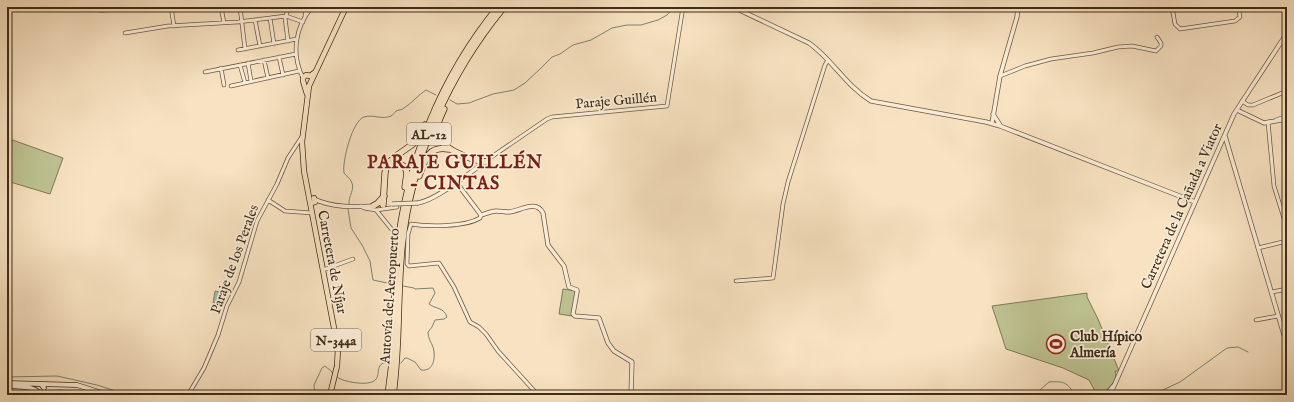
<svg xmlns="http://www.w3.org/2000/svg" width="1294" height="402" viewBox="0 0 1294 402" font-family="'IM FELL English',serif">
	<rect width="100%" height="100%" fill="#f8e2c1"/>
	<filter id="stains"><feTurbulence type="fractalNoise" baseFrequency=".005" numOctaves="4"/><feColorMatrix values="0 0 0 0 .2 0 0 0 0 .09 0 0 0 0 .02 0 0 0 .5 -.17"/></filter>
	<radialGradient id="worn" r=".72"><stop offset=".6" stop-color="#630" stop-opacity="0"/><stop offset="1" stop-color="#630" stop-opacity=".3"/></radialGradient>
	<!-- green -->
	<path fill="#bec392" stroke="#7e7856" d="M98,7H148V10L99,12Z
		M7,138L63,158L50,194L7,181Z
		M563,289L576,291L572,316L559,314Z
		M1087,293V297L1098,319L1119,371H1115C1119,382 1107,389 1100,395H1097L1089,380L1063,368L1006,349L992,306Z
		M58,390L75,391L89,395H50L54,391Z"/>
	<!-- water -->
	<path fill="#9ebeaf" stroke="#788473" d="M215,291L220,292L218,303H213Z"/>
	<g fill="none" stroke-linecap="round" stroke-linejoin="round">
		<!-- stream -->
		<path stroke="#788473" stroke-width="1" d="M450,100L457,104L469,103L493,94L514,90L525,83L540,69L552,57L560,54L573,45L591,40L612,28L627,25H641L658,20L667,15L674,7
			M349,204C348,196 356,189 351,181C350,178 346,176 344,173C342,162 352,121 364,117C373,114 382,120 391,116C393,115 394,113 396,111C398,110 402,110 404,108C412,103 418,95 426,90L436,95
			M348,209L351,228L362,245L370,261L373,280L392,284
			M401,363L405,358H407L415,362L421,370C434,372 436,357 433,347C431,342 428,338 428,332L432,327L435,320L444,319L447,317C444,307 435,309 429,304L435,293L433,288L415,289L414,288L403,286
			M7,377L57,376L97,385L128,395
			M337,377C343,382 367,386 374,381C382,376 373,363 388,362
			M315,395L314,385L322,368L325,366L331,371L333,374
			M1039,395L1041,389L1049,382C1064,381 1067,382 1075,395
			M1152,395L1180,382L1227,348L1238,347L1248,352"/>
		<defs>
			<path id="minor" d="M171,7L174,26
				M221,7L224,23
				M240,7L245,49
				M286,7L287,13L285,18L288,41
				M1172,7L1175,24L1180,29L1235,21L1240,17L1239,11
				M171,9L181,7
				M305,16L306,7
				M270,18L274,44
				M255,20L260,46
				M125,33L168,26L238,22L286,16L303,22
				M238,50L297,39
				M279,57L283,75
				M264,60L268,78
				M248,63L251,81
				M240,65L245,83
				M221,68L224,85
				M205,72L296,54
				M1000,76L1025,66L1051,59L1093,53L1118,47L1132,46L1156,51L1161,46V43L1157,37
				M303,78C291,54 295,27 312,7
				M231,86L299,71
				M1242,101L1248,105H1253L1287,91
				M1276,120L1287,116
				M1270,122H1268L1274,186L1287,228
				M484,162L547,119L552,117L667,106L683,7
				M268,200L285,211L312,213
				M361,206L364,208L376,210L393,231
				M376,210L397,207
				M481,215L480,218C465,227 428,227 411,224L408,234L407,264L409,266L439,263L454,287L470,322L479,327L486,334L498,351L538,395
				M1258,248L1287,241
				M323,270L353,259
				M736,281L773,278L783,204L788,182L825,65L828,60
				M1272,292L1287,289
				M1256,320L1278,316
				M188,395L204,368L218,335L227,306L239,282L257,221L277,184L288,158L303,135
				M1106,395L1113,386"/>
			<path id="tertiary" d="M733,7L809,43C832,59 846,86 871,101L986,122L1000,126L1195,202
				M1237,110L1264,123L1287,119
				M993,114L1000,125
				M992,123L1000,76L1017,17L1018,7
				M1225,136L1284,335
				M456,182L481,215C486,214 491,211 496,211C500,211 505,212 509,212C520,211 536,199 543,213L548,245L564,266L569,287L577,290V292L573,314L575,316L599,318L608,343L614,351L632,362L631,395
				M314,199C333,208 354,207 375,206
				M418,203C436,200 465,176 481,165
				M1110,395L1234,114L1287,33"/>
			<path id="secondary" d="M7,383L41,384L44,388
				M42,384L77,385L108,395
				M13,386C23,387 35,386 41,395"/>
			<path id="primary" d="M307,94L303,81V78L306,75L310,76L314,73
				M311,203L315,202L314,198
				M330,395L337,366L338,349L304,171L302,142L309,86L346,7"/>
			<path id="motorway" d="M444,109C441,116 437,123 437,130C437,149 470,159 485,162
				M388,164L396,162L405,167L407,173L405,187
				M419,176C425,160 428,146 448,149
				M383,205L385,173L387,164L396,156L413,144L425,125
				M373,206L378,203L384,196
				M388,395C391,375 393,355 394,335C395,307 394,280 397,253C406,163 441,77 498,7
				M393,395C400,346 397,296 402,247C411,159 448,75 504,7"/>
		</defs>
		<!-- minor casing -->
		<use href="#minor" stroke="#6c5a43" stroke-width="4.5"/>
		<!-- tertiary casing -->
		<use href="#tertiary" stroke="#6c5a43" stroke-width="5"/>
		<!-- secondary casing -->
		<use href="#secondary" stroke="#3e2d19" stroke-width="5.5"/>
		<!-- primary casing -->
		<use href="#primary" stroke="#3e2d19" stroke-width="6"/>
		<!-- motorway casing -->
		<use href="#motorway" stroke="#3e2d19" stroke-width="7"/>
		<!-- minor -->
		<use href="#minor" stroke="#faecd7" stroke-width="3"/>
		<!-- tertiary -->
		<use href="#tertiary" stroke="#faecd7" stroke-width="3.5"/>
		<!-- secondary -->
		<use href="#secondary" stroke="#faecd7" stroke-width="4"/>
		<!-- primary -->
		<use href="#primary" stroke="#f8e2c1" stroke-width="4.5"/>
		<!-- motorway -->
		<use href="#motorway" stroke="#f8e2c1" stroke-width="5.5"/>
		<defs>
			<path id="tertiary-bridge" d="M392,204L418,203"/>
		</defs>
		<!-- tertiary-bridge casing -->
		<use href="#tertiary-bridge" stroke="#6c5a43" stroke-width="5" stroke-linecap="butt"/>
		<!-- tertiary-bridge -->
		<use href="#tertiary-bridge" stroke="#faecd7" stroke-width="3.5"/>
	</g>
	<!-- icons -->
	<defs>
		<symbol id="stadium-ring" viewBox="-11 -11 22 22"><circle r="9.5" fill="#faecd7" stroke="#8f2418" stroke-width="1.5"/><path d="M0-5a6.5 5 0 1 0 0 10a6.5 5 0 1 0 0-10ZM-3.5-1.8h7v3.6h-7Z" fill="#8f2418"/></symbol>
	</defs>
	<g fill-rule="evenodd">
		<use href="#stadium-ring" x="1045" y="333" width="22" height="22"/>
	</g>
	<g text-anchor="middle" stroke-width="3.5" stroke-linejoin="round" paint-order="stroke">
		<!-- shield labels -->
		<g fill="#faecd7" stroke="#766652" stroke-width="1">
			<rect x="407" y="123" width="44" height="22" rx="3"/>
			<rect x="311" y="329" width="50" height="22" rx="3"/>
		</g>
		<g font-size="13" font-weight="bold" fill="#3e2d19">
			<text x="429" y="139">AL-12</text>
			<text x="336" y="345">N-344a</text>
		</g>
		<!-- street labels -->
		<g font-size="14" fill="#3e2d19" stroke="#faecd7">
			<text transform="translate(616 100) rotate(-5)" y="5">Paraje Guillén</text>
			<text transform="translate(1181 206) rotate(-66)" y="5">Carretera de la Cañada a Viator</text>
			<text transform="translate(234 259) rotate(-70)" y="5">Paraje de los Perales</text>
			<text transform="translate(333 262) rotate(79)" y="5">Carretera de Níjar</text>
			<text transform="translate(389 296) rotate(-86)" y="5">Autovía del Aeropuerto</text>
		</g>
		<!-- poi labels -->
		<g font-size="14" font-weight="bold" fill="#3e2d19" stroke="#faecd7" text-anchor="start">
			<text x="1070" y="341">Club Hípico<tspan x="1070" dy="16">Almería</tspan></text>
		</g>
		<!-- district labels -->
		<g font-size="18" font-weight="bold" letter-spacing="1" fill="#7a1f14" stroke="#faecd7">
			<text x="455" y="168">PARAJE GUILLÉN<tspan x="455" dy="21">- CINTAS</tspan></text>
		</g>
	</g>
	<!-- margin -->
	<rect width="1294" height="402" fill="none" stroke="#f8e2c1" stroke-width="24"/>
	<rect x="8" y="8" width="1278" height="386" fill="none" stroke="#3e2d19" stroke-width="2"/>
	<rect x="12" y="12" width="1270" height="378" fill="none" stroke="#3e2d19"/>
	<rect width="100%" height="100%" filter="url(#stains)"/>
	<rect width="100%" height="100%" fill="url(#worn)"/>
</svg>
